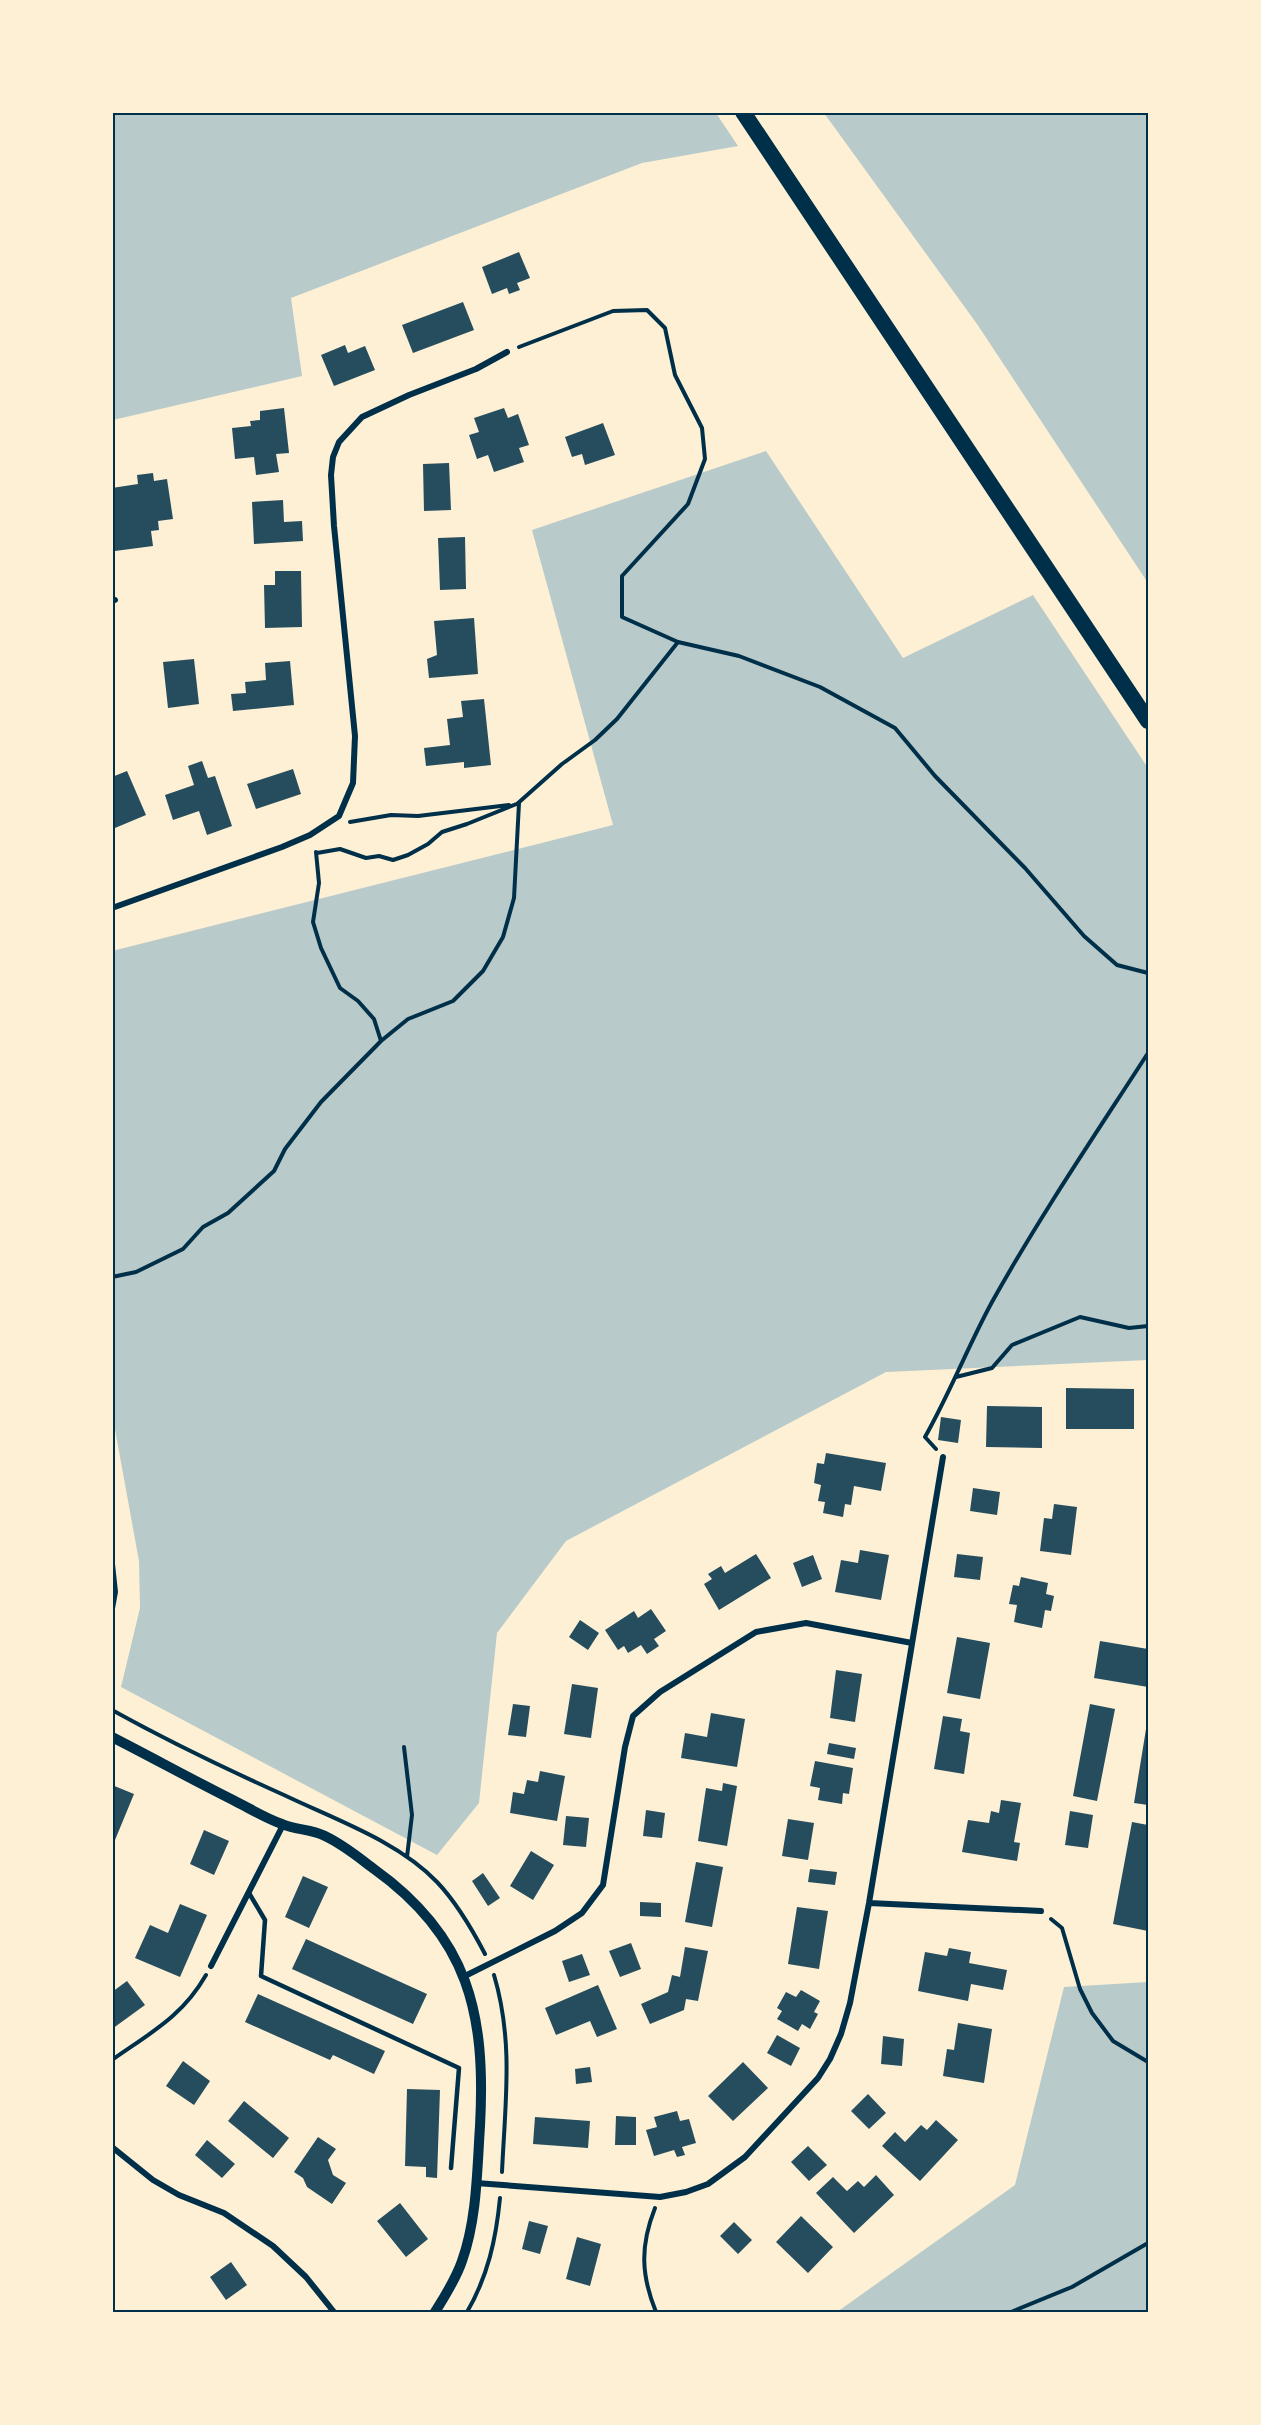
<svg xmlns="http://www.w3.org/2000/svg" width="1261" height="2425" viewBox="0 0 1261 2425" font-family="'Fira Sans',sans-serif">
	<rect width="100%" height="100%" fill="#fdf0d5"/>
	<!-- green -->
	<path fill="#b9caca" d="M112,113H716L738,146L642,163L291,298L302,376L113,420Z
		M824,113H1148V583L977,324Z
		M766,451L903,658L1033,595L1148,768V1360L886,1372L566,1541L497,1633L479,1803L437,1855L121,1687L140,1608L139,1561L112,1413V951L613,825L532,530Z
		M1148,1982V2312H837L1015,2185L1064,1987Z"/>
	<!-- building -->
	<path fill="#264d5e" d="M519,252L530,278L517,283L520,290L509,294L507,288L492,294L482,267Z
		M463,302L474,330L413,353L402,325Z
		M345,345L348,353L365,346L375,370L334,386L321,355Z
		M284,408L289,453L276,454L279,472L256,475L254,457L235,459L232,428L251,426L250,421L260,420V411Z
		M504,408L508,418L518,414L529,445L519,448L524,462L494,472L488,455L477,459L469,435L479,432L474,418Z
		M603,423L615,455L585,465L582,454L572,457L565,437Z
		M449,463L451,510L424,511L423,464Z
		M153,473L154,481L167,479L173,519L158,521L159,530L151,531L153,546L115,551L112,536V488L138,484L137,475Z
		M283,500L284,522L302,521L303,541L254,544L252,502Z
		M465,537L466,589L440,590L438,538Z
		M275,571H301L302,627L265,628L264,585H275Z
		M474,618L478,674L429,678L427,659L437,655L434,621Z
		M194,659L199,704L168,708L163,662Z
		M290,661L294,705L233,711L231,694L246,693L245,682L266,680L265,663Z
		M484,699L491,765L464,768V762L426,766L424,748L450,745L447,719L463,717L461,701Z
		M202,761L208,778L215,776L232,826L207,835L199,811L173,820L165,795L194,785L188,766Z
		M293,769L301,794L256,809L247,784Z
		M127,771L146,815L115,828L112,823V777Z
		M1066,1388L1134,1389V1429H1066Z
		M987,1406L1042,1407V1448L986,1447Z
		M941,1417L961,1420L958,1443L938,1440Z
		M826,1453L886,1463L881,1491L854,1486L851,1505L845,1504L843,1517L823,1513L825,1502L818,1501L821,1485L814,1483L817,1463L824,1464Z
		M973,1488L1000,1492L997,1515L970,1511Z
		M1054,1504L1077,1507L1071,1555L1040,1551L1044,1518L1052,1519Z
		M860,1550L889,1555L881,1600L835,1592L841,1560L858,1563Z
		M756,1554L771,1578L719,1610L704,1584L712,1579L708,1574L721,1566L725,1573Z
		M957,1554L983,1557L980,1580L954,1577Z
		M813,1555L822,1579L802,1587L793,1563Z
		M1021,1577L1048,1583L1046,1594L1054,1596L1051,1611L1045,1610L1042,1628L1014,1622L1017,1605L1009,1604L1013,1585L1019,1586Z
		M651,1609L666,1631L654,1639L659,1646L647,1654L641,1645L628,1653L624,1646L618,1650L605,1630L634,1611L638,1618Z
		M580,1620L599,1633L588,1650L569,1637Z
		M957,1637L990,1643L980,1699L947,1693Z
		M1100,1641L1148,1649V1687L1094,1678Z
		M836,1670L862,1674L855,1722L830,1718Z
		M572,1684L598,1688L591,1738L564,1734Z
		M513,1704L530,1706L526,1737L508,1735Z
		M1090,1704L1115,1709L1097,1801L1073,1796Z
		M711,1713L745,1719L737,1767L681,1758L685,1733L707,1737Z
		M943,1716L962,1719L960,1731L970,1733L964,1774L934,1769Z
		M1147,1723H1148V1805L1134,1803Z
		M829,1743L856,1748L854,1759L827,1754Z
		M815,1761L853,1768L849,1794L843,1793L842,1804L818,1800L820,1788L810,1786Z
		M540,1771L565,1776L557,1821L510,1813L513,1792L524,1794L527,1780L538,1782Z
		M723,1783L737,1786L727,1846L698,1841L706,1788L722,1791Z
		M112,1785L134,1794L115,1840L112,1839Z
		M1001,1800L1021,1803L1014,1842L1020,1843L1017,1861L962,1852L968,1820L989,1823L991,1811L999,1813Z
		M646,1810L665,1813L662,1838L643,1836Z
		M1070,1811L1093,1815L1088,1848L1065,1845Z
		M566,1816L589,1818L586,1847L563,1845Z
		M788,1819L814,1823L808,1860L782,1856Z
		M1132,1822L1148,1825V1931L1113,1924Z
		M204,1830L229,1841L214,1875L190,1864Z
		M531,1851L554,1865L533,1900L510,1886Z
		M696,1862L723,1867L712,1927L685,1922Z
		M810,1869L837,1872L835,1885L808,1882Z
		M483,1873L500,1898L488,1906L472,1881Z
		M303,1876L328,1887L309,1928L285,1917Z
		M640,1902L661,1903V1917L640,1916Z
		M180,1904L207,1915L180,1977L135,1958L150,1925L168,1933Z
		M797,1907L828,1911L819,1969L788,1964Z
		M306,1939L427,1994L413,2024L292,1969Z
		M631,1943L641,1969L620,1977L609,1951Z
		M685,1947L708,1951L698,2001L686,1999L684,2010L650,2024L641,2004L668,1992L672,1975L680,1977Z
		M949,1948L971,1952L969,1963L1007,1970L1003,1990L971,1984L968,2001L918,1991L925,1952L947,1956Z
		M582,1954L590,1975L569,1982L562,1961Z
		M127,1981L145,2005L112,2029V1992Z
		M598,1985L617,2029L597,2037L590,2021L556,2035L545,2008Z
		M801,1990L820,2001L814,2012L818,2014L810,2029L802,2024L798,2031L777,2019L782,2011L777,2008L786,1992L796,1997Z
		M258,1994L385,2051L374,2074L333,2055L330,2060L245,2022Z
		M958,2023L992,2029L984,2083L943,2076L947,2049L954,2050Z
		M777,2035L800,2048L791,2066L767,2053Z
		M883,2036L904,2039L902,2066L881,2064Z
		M183,2061L210,2081L194,2105L166,2086Z
		M743,2062L768,2088L733,2121L708,2096Z
		M590,2067L592,2082L576,2084L575,2069Z
		M407,2089L440,2090L437,2178L426,2177V2167L405,2166Z
		M868,2094L886,2113L869,2129L851,2111Z
		M244,2101L289,2138L273,2158L228,2121Z
		M677,2111L680,2121L689,2119L696,2143L682,2147L685,2155L677,2157L674,2150L654,2156L646,2130L657,2127L654,2117Z
		M616,2116L636,2117V2145H615Z
		M535,2117L590,2121L588,2148L533,2144Z
		M936,2120L958,2140L920,2181L882,2146L895,2132L905,2142L921,2125L927,2130Z
		M318,2137L336,2149L328,2160L333,2175L346,2183L332,2204L307,2187L303,2178L294,2172Z
		M207,2140L235,2164L222,2178L195,2155Z
		M808,2146L827,2165L809,2181L791,2162Z
		M876,2175L894,2195L854,2233L816,2193L833,2177L847,2191L858,2181L864,2187Z
		M400,2203L428,2239L406,2257L377,2221Z
		M801,2216L833,2247L808,2273L776,2242Z
		M529,2221L548,2226L540,2254L522,2249Z
		M734,2222L752,2240L738,2254L720,2236Z
		M577,2237L601,2244L590,2286L566,2279Z
		M231,2262L247,2285L226,2300L210,2277Z"/>
	<g fill="none" stroke-linecap="round" stroke-linejoin="round">
		<!-- path -->
		<path stroke="#003049" stroke-width="4" d="M519,347L613,311L647,310L665,328L675,375L702,428L705,459L688,504L622,576V617L678,642L739,656L820,687L895,728L935,776L1025,868L1084,936L1117,965L1148,973
			M517,804L562,764L595,740L617,719L678,642
			M350,822L391,815L418,816L509,805
			M316,852L319,883L313,922L321,948L340,988L358,1001L374,1019L381,1041
			M112,1277L136,1272L183,1249L203,1227L228,1213L274,1171L285,1149L321,1102L381,1041L408,1019L453,1001L483,971L503,937L514,898L519,803L467,824L442,832L428,844L408,855L393,860L379,856L366,858L340,849L317,853
			M956,1377L992,1368L1012,1345L1080,1317L1129,1328L1148,1326
			M936,1449L925,1437C950,1393 968,1346 992,1302C1040,1216 1095,1135 1148,1053
			M112,1555L116,1592L112,1614
			M112,1710C168,1741 226,1769 284,1795C334,1819 398,1841 437,1882C457,1903 472,1929 485,1954
			M404,1747L412,1815L407,1857
			M1051,1919L1062,1928L1080,1989L1092,2013L1113,2041L1148,2062
			M494,1975C514,2042 505,2104 502,2172
			M112,2060C150,2033 182,2017 206,1975
			M655,2208C640,2246 641,2275 656,2312
			M467,2312C488,2276 496,2239 500,2198
			M1011,2312L1072,2287L1148,2243"/>
		<!-- service -->
		<path stroke="#003049" stroke-width="4.5" d="M249,1893L265,1920L261,1976L459,2068L451,2168"/>
		<!-- minor -->
		<path stroke="#003049" stroke-width="6" d="M112,601L115,600
			M112,908L282,847L310,835L339,816L353,783L355,736L334,526L331,475L333,457L339,442L362,417L409,395L476,369L507,352
			M869,1903L1041,1911
			M211,1966L283,1825
			M463,1977L555,1931L582,1913L603,1885L625,1747L633,1716L660,1692L756,1632L806,1623L912,1643
			M112,2147L153,2180L179,2195L224,2213L273,2246L306,2277L334,2312
			M476,2183L660,2197L686,2192L708,2184L745,2157L818,2078L830,2059L841,2034L850,2003L869,1903L943,1457"/>
		<!-- tertiary -->
		<path stroke="#003049" stroke-width="10" d="M112,1737C153,1758 193,1780 233,1800C249,1808 265,1818 282,1824C295,1830 312,1829 325,1836C344,1845 358,1857 374,1869C469,1937 486,2014 480,2126C477,2171 477,2219 462,2261C456,2279 445,2296 435,2312"/>
		<!-- trunk -->
		<path stroke="#003049" stroke-width="16" d="M743,112L1148,721"/>
	</g>
	<!-- border -->
	<rect width="1261" height="2425" fill="none" stroke="#fdf0d5" stroke-width="228"/>
	<rect x="114" y="114" width="1033" height="2197" fill="none" stroke="#003049" stroke-width="2"/>
</svg>
